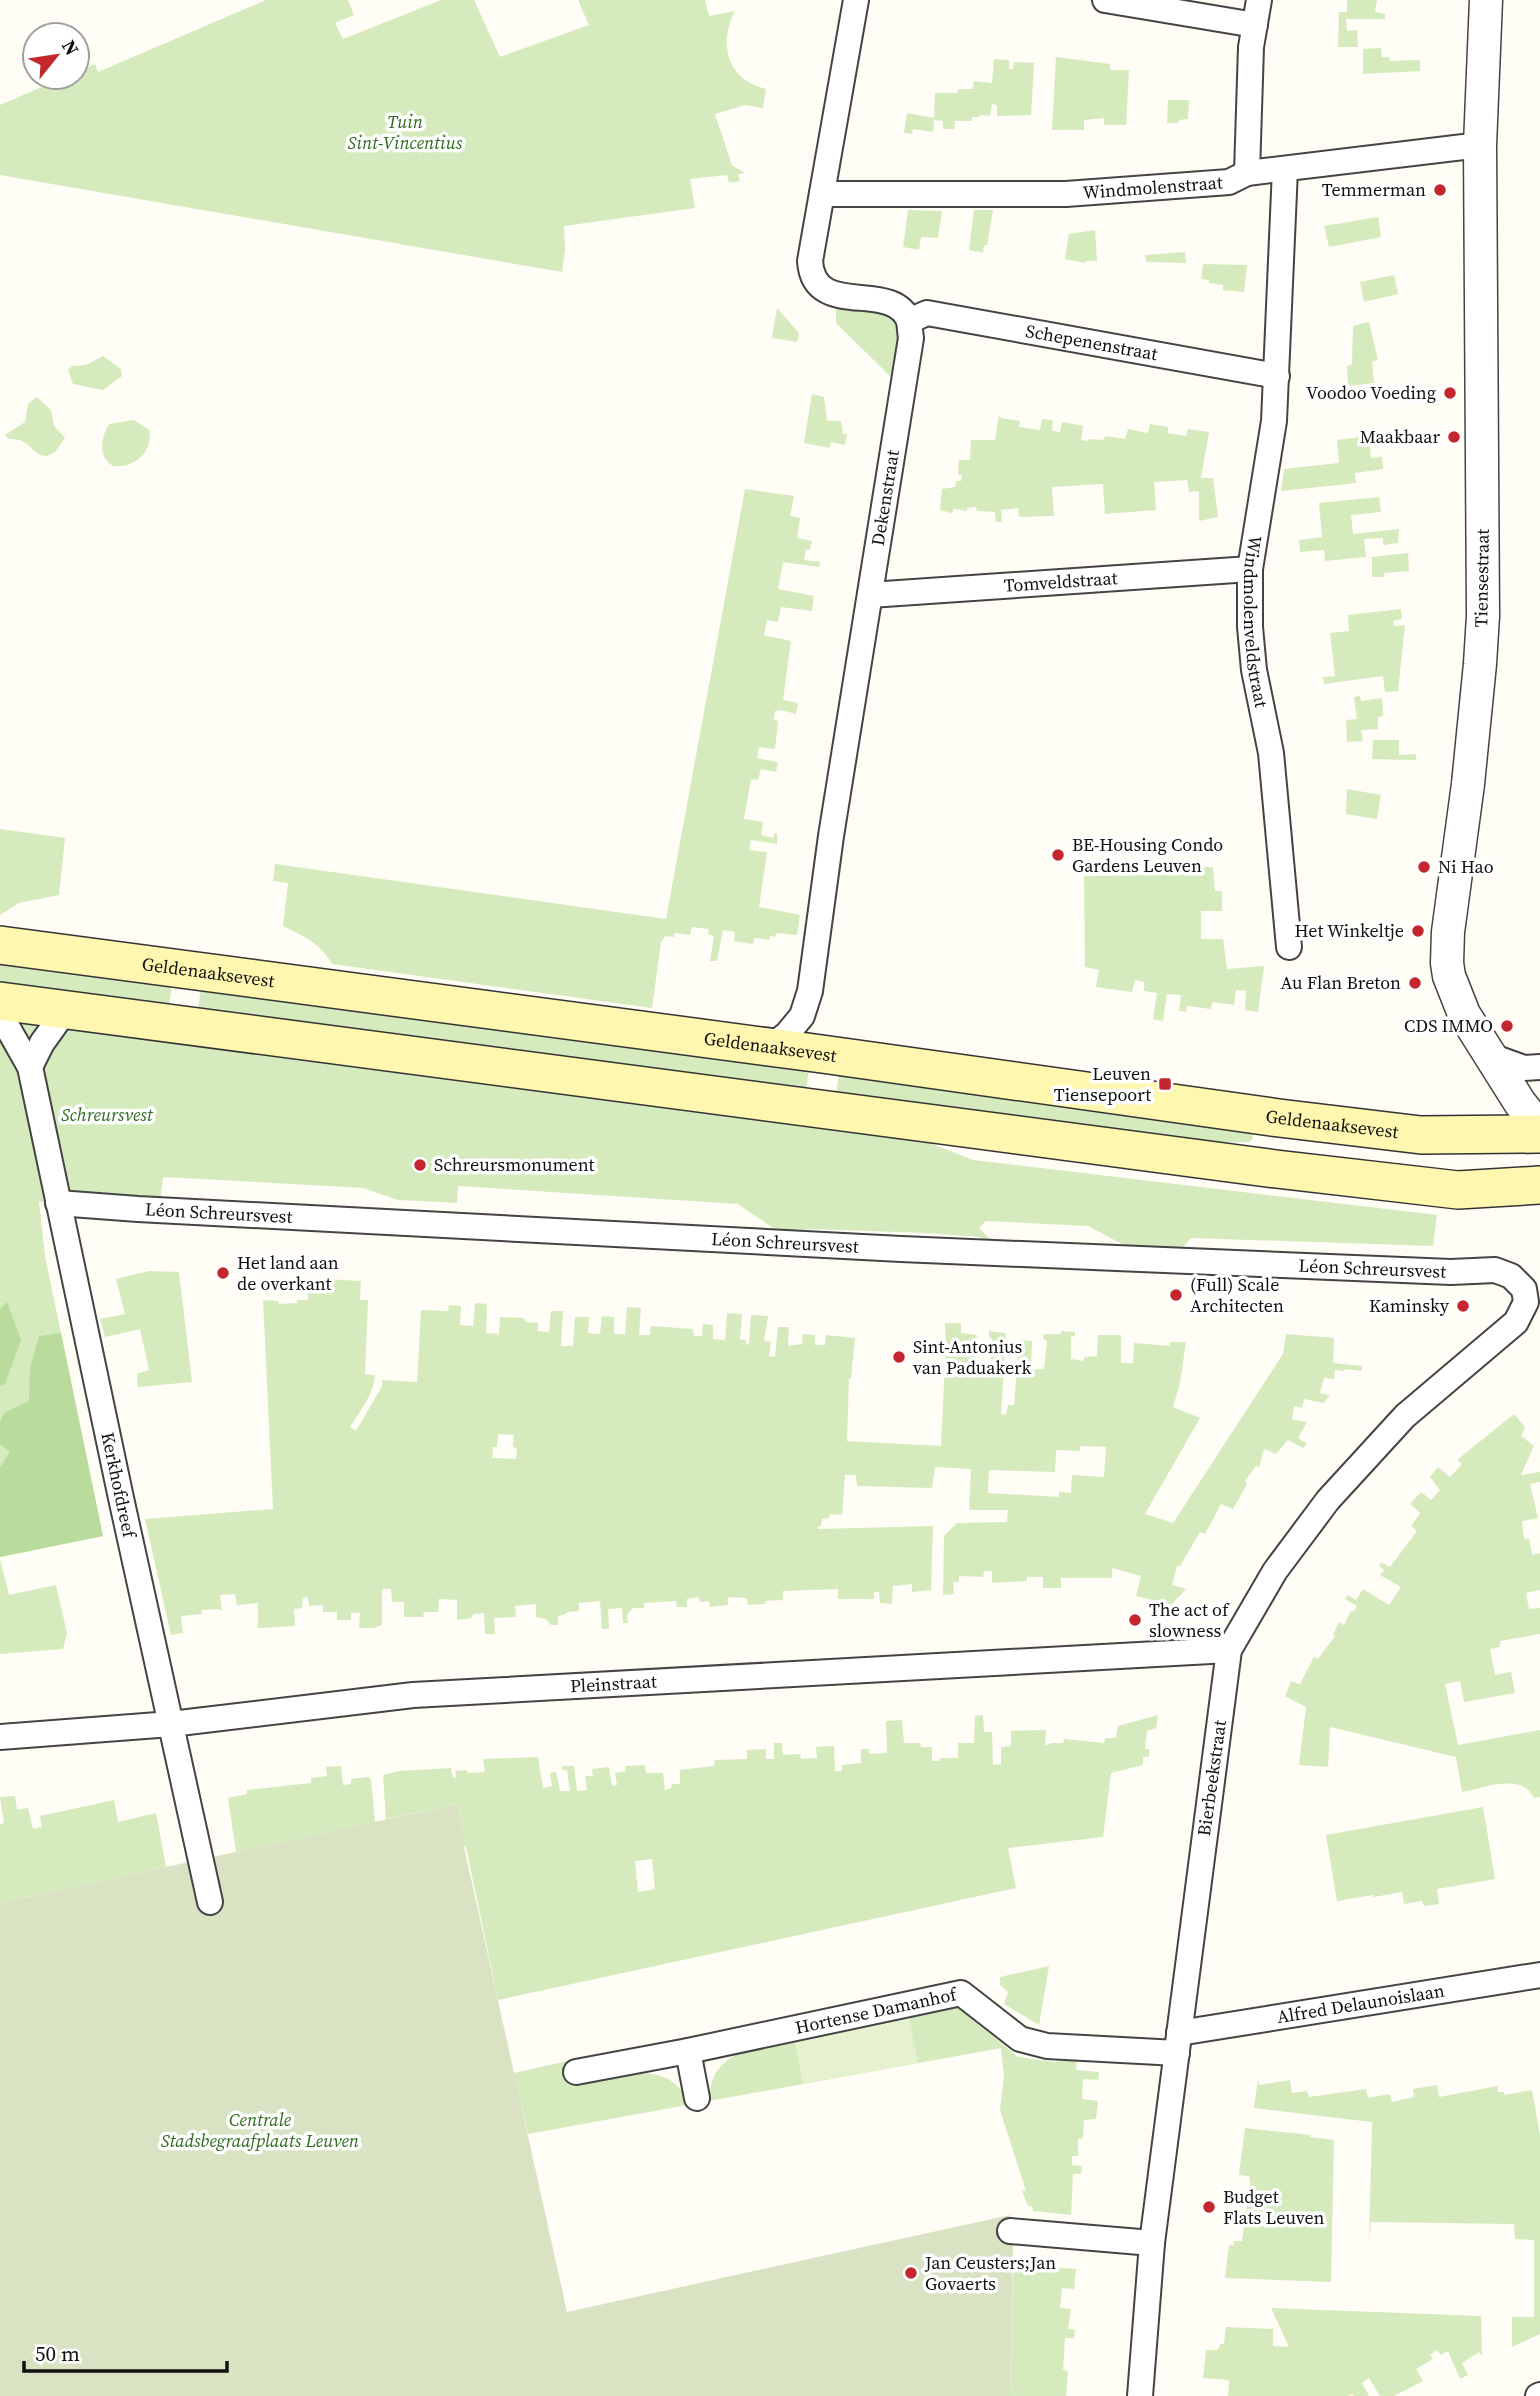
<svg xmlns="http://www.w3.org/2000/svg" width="1540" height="2396" viewBox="0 0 1540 2396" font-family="'Source Serif 4',serif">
	<rect width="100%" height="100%" fill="#fffdf5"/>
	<!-- green -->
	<path fill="#d5ebbd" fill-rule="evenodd" d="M266,0H348L354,15L335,23L343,39L441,0H474L500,57L589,25L578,0H705L709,16L735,11C718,44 727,80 766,89L763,108L745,105L715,114L732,165L745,173L738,174L740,181L729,183L727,175L690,179L695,208L564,226L565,249L562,272L0,175V105L65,77H77V72L95,64L98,72Z
		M1347,0H1377L1375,12L1385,14V19H1346L1347,31L1357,30L1358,47H1338L1339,12H1347Z
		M1381,48L1382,57H1389L1390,61L1420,60V71L1363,74V49Z
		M1056,57L1110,64V70H1129L1126,125H1104V118L1084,120V130H1052Z
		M994,59L1009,60V69H1013L1014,62L1034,63L1031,115L997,116V105L992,104L990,116L980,115L979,117H972V121H955L954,129H943V121L934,120L933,132L913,129L912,134L904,133L907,113L934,118L935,93H957L958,89H973L974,81L992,83Z
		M1168,100H1189L1188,119L1179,120L1178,123H1167Z
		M908,210L942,211L938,238L921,237L919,250L903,247Z
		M974,210H993L987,245H984L983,253L969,250Z
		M1378,217L1381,237L1329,247L1324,226Z
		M1095,230L1097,261H1086L1085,263L1065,259L1069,234Z
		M1185,252L1186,263L1146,262L1145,255Z
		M1203,264L1247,265L1244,292L1223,290V285L1209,283V280L1201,279Z
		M1394,275L1398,294L1364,302L1360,282Z
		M842,306C860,309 896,310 899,334C901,347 895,366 893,379L836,323V310Z
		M777,308L799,333L797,342L772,338Z
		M1369,322L1378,360L1372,362L1374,383L1348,386L1347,366L1352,364L1353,326Z
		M103,356L121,369L122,376L103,390L73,384L68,370L72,366L86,365Z
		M812,394L824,397L827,421H841L843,434H847L845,445L831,442L830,448L804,443Z
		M37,397L51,410L54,426L65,438L55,452L47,456C30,456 33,438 9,439L5,435L25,422L28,404Z
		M999,415L1001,418L1020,421L1019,427L1040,430L1042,419L1053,420L1052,431L1060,432L1062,422L1083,426L1081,440L1089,441L1088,439L1104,440L1105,436L1125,439L1128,429L1148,433L1150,424L1168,427V433L1186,436L1188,429L1209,432L1201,478H1213L1218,517L1199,521V491L1189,492L1187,480L1154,482L1156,510L1105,514L1103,484L1052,487L1054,516L1019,517L1018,508L1001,510L1002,522H996L995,512L977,511L976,507L967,508V511L954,509L952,513L940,510L942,489L955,487L956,481H961L962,475H958L959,460H970L971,440H995Z
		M134,420L149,430C154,451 134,469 113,466C97,456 101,438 109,424Z
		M1369,436L1371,458L1382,457L1383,469L1355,473L1356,483L1281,491L1284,469L1339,463L1337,440Z
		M745,489L794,496L790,516L800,518L797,538L812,541L810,550H806L804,560L820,562L819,567L783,562L778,589L814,596L812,611L781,607L778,622L767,620L764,635L791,641L783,700L798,703L796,714L781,710L775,711L774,720L778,721L775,749L759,747L757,758L778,762L776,772L761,769L758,780L751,779L744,819L763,822L761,835L773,838L775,833L777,834V844L751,840L749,850L767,852L759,907L800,915L797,935L776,933L775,937L770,936L769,940L754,938L753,944L734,941L735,932L723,930L717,961H710L714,936L708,934L709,929L692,927L690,935L675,933L674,937L665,936L661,942L652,1008L332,964C320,943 304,936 283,926L288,883L273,881L275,864L666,919Z
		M1379,497L1381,512L1351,515L1353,534L1399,529L1398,543L1383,545V538L1364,539L1366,557L1325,561L1324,550L1300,552L1299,540L1322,537L1319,503Z
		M1408,553L1409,571L1384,573L1385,577H1372V557Z
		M1401,609L1402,619L1393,621L1394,626L1405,625L1398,691L1385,692L1383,676L1324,684L1323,677L1335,676L1330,633L1349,631L1348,615Z
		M1360,696L1361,701L1382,698L1383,716L1378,717V729L1361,730L1363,741L1347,742L1346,720L1357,719L1354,697Z
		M1373,740H1399V755L1416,754V760L1372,759Z
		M1347,789L1381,795L1377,819L1346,814Z
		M0,829L65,838L59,895L19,903L0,915Z
		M1199,867H1213L1215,891H1222V911H1201V939H1223L1227,969L1264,966L1258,1012L1245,1010L1246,991L1236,990L1234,1005L1212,1002L1211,1009L1187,1006L1186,1012L1179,1011L1181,995L1167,994L1163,1021L1153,1019L1157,993L1144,991V982L1135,980L1132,992L1096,987L1099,970L1085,967L1084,876L1199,874Z
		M0,960L172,984L169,1007L0,984Z
		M201,987L809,1068L806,1092L198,1011Z
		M17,1019L922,1140L973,1160L1437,1215L1433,1246L1191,1238L1172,1260L1150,1259L1088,1226L986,1221L979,1228L993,1242L979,1237L926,1233L811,1229L779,1232L738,1204L458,1186L457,1203L398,1200L363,1188L163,1177L159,1211L39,1202L45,1256L103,1536L0,1557V1043Z
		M839,1073L1214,1123L1252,1134L1253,1139L1249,1142L1193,1143L836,1096Z
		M149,1271L179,1272L192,1382L138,1387L137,1374L149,1370L140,1329L105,1337L100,1319L125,1314L116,1279Z
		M326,1279L361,1281L360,1300H368L365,1374L375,1375C374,1394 360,1411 350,1427L356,1431L382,1386V1380L417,1382L421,1310L448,1311L449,1305L461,1306L460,1325L473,1326L475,1303L487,1304L486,1333L499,1334L500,1317L524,1318L525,1322L538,1323V1331L549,1332L551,1311H563L561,1346H573L575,1317H589L588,1333L600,1334L602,1316L614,1317V1334H625L627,1307L641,1308L639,1335H650L651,1326L693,1329L694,1336H702L703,1324L713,1325V1339L725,1340L727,1313L742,1314L740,1339L746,1340V1345L749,1344L751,1315L768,1316L764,1341L771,1342L769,1356L775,1357L778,1327H789L788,1346L802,1344L803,1334L815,1335V1345H825L826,1335L855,1338L851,1378H849L847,1441L941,1446L946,1341L945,1323H961V1333L977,1335L975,1366L991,1367L992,1339L989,1336V1331L1006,1333L1001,1414L1006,1415L1008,1405H1014L1019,1340L1032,1341L1031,1370L1044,1369L1047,1341L1043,1338L1044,1334H1061V1331L1075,1332V1336L1071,1337V1359L1083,1361L1085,1357L1097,1356L1098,1335H1121V1363H1133L1134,1343L1170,1346V1342H1186L1180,1383L1173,1407L1200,1418L1145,1514L1173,1523L1283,1354L1286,1334L1334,1338L1333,1363L1362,1366V1371L1345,1369L1344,1371L1335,1370L1334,1379L1324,1378L1320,1393L1330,1395L1323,1403L1304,1399L1302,1408L1294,1406L1292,1420L1307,1422L1298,1438L1307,1444L1303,1448L1288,1440L1276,1454L1264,1449L1259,1467L1256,1466L1245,1481L1247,1484L1233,1509L1221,1504L1205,1534L1200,1532L1180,1566H1177L1172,1585L1186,1589L1171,1605L1136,1596L1141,1576L1112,1568V1578H1061V1588H1043V1577H1027V1581L992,1583V1571H984L983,1577L959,1576V1582H953L954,1594L943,1595L944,1536L957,1523L1007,1522L1008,1510H969L971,1469L935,1467L932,1488L857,1486L856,1475H845L842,1515L830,1514L829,1518L822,1519L821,1526L817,1527L818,1529L933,1526L931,1590L912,1592V1584L893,1586L892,1604L880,1603L879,1592H874V1599H838V1589L783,1591V1600L765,1601V1604L748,1605L747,1598L728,1597V1605L710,1607L709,1601L700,1602L699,1597L687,1599V1607H677L676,1601L644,1603V1608H633L627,1614L628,1623H623L622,1608L608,1609L609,1629H602L600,1601L579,1603V1611L568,1612L564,1615L558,1616V1625H551L546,1619L536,1617V1604L515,1606L516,1617L494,1618L495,1634H485L484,1613L473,1614L472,1618L457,1620V1600L439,1599L438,1612H424L423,1617H404V1602H392L391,1589H382V1625L374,1628H359L360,1613H351V1620H337V1612H323V1605L309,1606L308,1597L303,1598L302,1608L294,1609L295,1626L258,1628V1603L237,1605L235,1594L220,1595L222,1611L218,1609L202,1610V1614L181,1616L183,1633L171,1635L145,1519L273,1509L263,1300L278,1301L279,1304L297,1303V1300H308L307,1287L327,1286ZM498,1434L514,1435L513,1447L517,1448L516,1459L492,1458L493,1447H497ZM1080,1446L1106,1447L1104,1477L1072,1475L1071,1493L1059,1492V1497L988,1493L989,1470L1055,1472L1056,1450L1080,1451Z
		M1514,1414L1525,1427L1521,1436L1534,1446L1521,1475L1540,1472V1482L1530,1484L1538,1518L1522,1521L1524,1539L1529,1538L1532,1555L1540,1553V1590L1526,1593L1529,1609L1540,1608V1634L1500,1641V1647L1490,1649L1495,1675L1511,1672L1515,1693L1464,1702L1460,1681L1445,1684L1458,1745L1540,1730V1797L1534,1798C1522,1772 1484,1788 1462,1792L1456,1757L1330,1727L1328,1767L1299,1765L1306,1707L1285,1696L1291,1681L1300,1684L1314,1657L1318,1659L1335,1636L1333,1635L1339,1622L1344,1625L1351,1611L1354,1612L1357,1606L1345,1599L1348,1595L1356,1600L1363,1589L1389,1605L1401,1587L1380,1575L1384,1570L1379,1566L1381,1562L1390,1567L1417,1531L1411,1526L1420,1513L1410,1504L1421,1492L1431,1500L1440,1490L1430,1477L1438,1467L1450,1477L1462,1464L1457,1460Z
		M0,1559L9,1595L56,1585L67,1633L63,1649L0,1654Z
		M983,1715L984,1732H992L993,1765L1001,1764V1747L1011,1746V1731L1046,1730L1045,1746L1051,1743H1063L1064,1739L1104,1743L1105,1738H1116L1118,1726L1158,1715L1156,1728L1147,1731L1145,1749H1149V1757H1143V1765L1111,1773L1103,1837L1008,1848L1016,1888L498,2000L457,1804L386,1819L383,1775L399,1771L451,1768L453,1778H456L455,1771L466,1770L469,1773L485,1772L483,1759L538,1757L543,1788L552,1786L550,1773L556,1772L560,1791H570L567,1770H562V1766H574L577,1791L587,1790L585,1776H593L592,1769L609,1767L612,1786L617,1785L615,1773L626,1771L625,1766L645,1765L646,1773H663L665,1790L671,1788L672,1784H680V1770L714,1766L715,1760L747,1759V1750L766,1749V1759H774V1743H782L783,1755L800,1754L801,1759L817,1758L816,1747L834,1746L835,1771H842V1765L861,1763V1749H869V1754L887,1753L886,1721L902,1720L904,1743H920L921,1747H932V1761H939L940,1758H958V1743H974L975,1716ZM652,1859L655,1889L638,1892L635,1861Z
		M341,1766L343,1785L351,1784V1779L368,1777L371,1779L375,1822L236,1852L228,1798L247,1794V1790L311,1783V1778L327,1776L326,1767Z
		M15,1796L17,1810L28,1808L33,1829L42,1827L40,1816L114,1800L118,1822L156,1813L166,1867L0,1903V1824L4,1823L0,1797Z
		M1483,1807L1495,1879L1437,1889L1439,1904L1424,1906L1422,1901L1404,1904L1402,1892L1374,1897L1373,1895L1337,1901L1326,1835Z
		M1049,1966L1039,2025L1004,2004L1008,1992L1000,1985V1977Z
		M956,2006L1018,2057L1054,2062L1077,2059L1076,2070L1099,2072L1098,2080L1083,2079L1082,2099L1098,2101L1096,2119L1084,2120L1083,2138L1078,2139V2156H1072V2165L1082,2166L1081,2174H1073L1071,2215L1033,2211L1032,2206H1028L1022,2191H1026L1000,2110L1004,2075L1001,2048L528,2134L514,2073L572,2060L578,2085C613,2078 666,2056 687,2100L710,2096C710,2072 724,2060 743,2051Z
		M1258,2079L1259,2085L1290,2080L1292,2093L1307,2091L1309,2097L1366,2089L1368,2098L1390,2094L1392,2102L1414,2097L1413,2089L1437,2085L1439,2097L1498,2086V2092H1504V2095L1532,2090L1540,2135V2334L1512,2347V2317H1534V2240L1515,2239L1514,2224L1371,2222L1369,2242L1372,2122L1254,2108Z
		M1245,2128L1310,2135V2137L1334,2140L1331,2282L1225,2278L1229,2245L1233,2246L1234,2241H1242L1250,2183L1249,2176L1239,2175Z
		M1013,2264L1076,2269L1074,2289L1062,2288L1060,2308L1071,2309L1068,2329L1075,2330L1074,2338H1065L1063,2370L1068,2371L1066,2396H1010Z
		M1271,2308L1481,2316L1482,2356L1479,2352L1462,2363L1468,2375L1460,2379L1448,2351L1441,2355L1437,2350L1430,2355L1433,2359L1416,2369L1423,2381L1394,2396H1380L1369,2378L1362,2383L1369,2396H1354L1352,2394L1348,2396H1228L1229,2380L1203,2378L1206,2350H1218L1220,2344H1224L1226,2327L1273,2329V2346L1289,2347Z"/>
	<!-- forest -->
	<path fill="#b9dc9c" d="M7,1302L21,1340L5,1384L0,1386V1309Z
		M61,1333L103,1536L0,1557V1467L10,1452L0,1444V1422L4,1413L29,1401L30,1368L39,1336Z"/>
	<!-- cemetery -->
	<path fill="#d9e3c4" d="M457,1804L466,1846L464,1847L567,2312L1010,2215V2242L1013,2243L1010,2396H0V1903Z"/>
	<!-- pitch -->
	<path fill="#e6f2cf" d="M909,2017L918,2063L803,2084L795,2040Z"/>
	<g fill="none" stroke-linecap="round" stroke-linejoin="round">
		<defs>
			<g id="minor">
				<path d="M1105,0L1255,25"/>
				<path id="s1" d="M1285,169L1274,421L1250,569V627L1254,670L1271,753L1289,947"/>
				<path d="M1247,173L1251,47L1259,0"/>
				<path id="s2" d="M822,194H1066L1229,182L1247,173L1480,145"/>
				<path id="s3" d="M909,321L927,313L1277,376"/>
				<path id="s4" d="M870,595L1250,569"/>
				<path id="s5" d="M0,1014L30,1067L121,1498L210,1902"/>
				<path id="s6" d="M770,1047L787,1034L802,1016L810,991L831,836L911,338C910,333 910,326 909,321C892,278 814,321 810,261L856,0"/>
				<path d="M1488,1055L1524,1068L1540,1067"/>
				<path d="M30,1067L42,1043L67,1008"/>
				<path id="s7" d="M58,1203L138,1209L901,1249L1451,1272L1495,1270L1511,1276L1524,1289L1526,1302L1516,1322L1405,1416L1328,1500L1275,1571L1229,1650L1152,2243L1140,2396"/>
				<path id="s8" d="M0,1737L171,1724L413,1695L1229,1650"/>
				<path id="s9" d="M1179,2033L1540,1975"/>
				<path d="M688,2051L697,2098"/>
				<path id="s10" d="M576,2072L688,2051L961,1993L1020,2039L1047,2046L1177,2053"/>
				<path d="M1010,2231L1152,2243"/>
				<path d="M1538,2396L1540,2395"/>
			</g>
			<path id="tertiary" d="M1486,0L1480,145L1483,616L1480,664L1468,784L1448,932L1447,963L1449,976L1464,1014L1520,1103L1540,1128"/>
			<g id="secondary">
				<path id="s11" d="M0,945L822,1054L1279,1118L1421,1135L1540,1134"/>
				<path d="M0,1001L1276,1169L1458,1190L1540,1185"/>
			</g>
		</defs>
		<!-- minor casing -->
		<use href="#minor" stroke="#444" stroke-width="28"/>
		<!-- tertiary casing -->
		<use href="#tertiary" stroke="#444" stroke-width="35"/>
		<!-- secondary casing -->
		<use href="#secondary" stroke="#333" stroke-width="40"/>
		<!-- minor -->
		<use href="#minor" stroke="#fff" stroke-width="24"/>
		<!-- tertiary -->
		<use href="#tertiary" stroke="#fff" stroke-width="32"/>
		<!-- secondary -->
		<use href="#secondary" stroke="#fff6b0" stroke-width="37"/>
	</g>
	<!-- markers -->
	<g fill="#c4262e" stroke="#fff" stroke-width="2.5">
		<circle cx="1440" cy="190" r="7"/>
		<circle cx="1450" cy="393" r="7"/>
		<circle cx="1454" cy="437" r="7"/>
		<circle cx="1058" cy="855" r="7"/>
		<circle cx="1424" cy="867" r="7"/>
		<circle cx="1418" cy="931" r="7"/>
		<circle cx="1415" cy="983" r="7"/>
		<circle cx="1507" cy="1026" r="7"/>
		<rect x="1158" y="1077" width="14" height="14" rx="3.5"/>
		<circle cx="420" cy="1165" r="7"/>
		<circle cx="223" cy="1273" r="7"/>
		<circle cx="1176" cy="1295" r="7"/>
		<circle cx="1463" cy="1306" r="7"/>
		<circle cx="899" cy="1357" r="7"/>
		<circle cx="1135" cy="1620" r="7"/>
		<circle cx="1209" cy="2207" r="7"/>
		<circle cx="911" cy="2273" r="7"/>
	</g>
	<g text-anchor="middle" stroke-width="7" stroke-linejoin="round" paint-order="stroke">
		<!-- park labels -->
		<g font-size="18" font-style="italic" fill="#2f6b1f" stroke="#fff">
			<text x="405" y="128">Tuin<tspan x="405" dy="21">Sint-Vincentius</tspan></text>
			<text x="107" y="1121">Schreursvest</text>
			<text x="260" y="2126">Centrale<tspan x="260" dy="21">Stadsbegraafplaats Leuven</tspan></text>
		</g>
		<!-- street labels -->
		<g font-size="18" fill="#111" stroke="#fff">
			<text dy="6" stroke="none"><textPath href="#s2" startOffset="331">Windmolenstraat</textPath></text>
			<text dy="6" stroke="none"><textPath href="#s3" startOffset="187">Schepenenstraat</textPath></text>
			<text dy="6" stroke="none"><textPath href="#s6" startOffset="570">Dekenstraat</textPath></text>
			<text transform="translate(1482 578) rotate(-89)" y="6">Tiensestraat</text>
			<text dy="6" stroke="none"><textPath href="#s4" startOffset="191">Tomveldstraat</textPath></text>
			<text dy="6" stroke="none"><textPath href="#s1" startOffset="455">Windmolenveldstraat</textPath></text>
			<text dy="6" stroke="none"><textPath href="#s11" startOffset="210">Geldenaaksevest</textPath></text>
			<text dy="6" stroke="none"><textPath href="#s11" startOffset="777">Geldenaaksevest</textPath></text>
			<text dy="6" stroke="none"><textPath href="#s11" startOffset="1344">Geldenaaksevest</textPath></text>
			<text dy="6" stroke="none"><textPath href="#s7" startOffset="161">Léon Schreursvest</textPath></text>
			<text dy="6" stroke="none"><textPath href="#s7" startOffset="728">Léon Schreursvest</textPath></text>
			<text dy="6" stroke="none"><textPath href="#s7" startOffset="1316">Léon Schreursvest</textPath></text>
			<text dy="6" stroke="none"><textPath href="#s5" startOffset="488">Kerkhofdreef</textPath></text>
			<text dy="6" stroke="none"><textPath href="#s8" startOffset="616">Pleinstraat</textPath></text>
			<text transform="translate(1212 1778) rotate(-82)" y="6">Bierbeekstraat</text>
			<text dy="6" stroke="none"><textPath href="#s9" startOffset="184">Alfred Delaunoislaan</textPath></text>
			<text dy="6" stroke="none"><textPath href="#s10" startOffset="306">Hortense Damanhof</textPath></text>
		</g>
		<!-- poi labels -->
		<g font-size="18" fill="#111" stroke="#fff" text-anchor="start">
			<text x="1426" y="196" text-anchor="end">Temmerman</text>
			<text x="1436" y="399" text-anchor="end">Voodoo Voeding</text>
			<text x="1440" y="443" text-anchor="end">Maakbaar</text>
			<text x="1072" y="851">BE-Housing Condo<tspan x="1072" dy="21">Gardens Leuven</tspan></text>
			<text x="1438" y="873">Ni Hao</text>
			<text x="1404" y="937" text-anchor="end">Het Winkeltje</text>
			<text x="1401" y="989" text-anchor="end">Au Flan Breton</text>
			<text x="1493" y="1032" text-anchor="end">CDS IMMO</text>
			<text x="1151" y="1080" text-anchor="end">Leuven<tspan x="1151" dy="21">Tiensepoort</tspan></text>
			<text x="434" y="1171">Schreursmonument</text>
			<text x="237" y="1269">Het land aan<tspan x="237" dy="21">de overkant</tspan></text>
			<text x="1190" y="1291">(Full) Scale<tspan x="1190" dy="21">Architecten</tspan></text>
			<text x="1449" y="1312" text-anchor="end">Kaminsky</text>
			<text x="913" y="1353">Sint-Antonius<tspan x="913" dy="21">van Paduakerk</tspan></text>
			<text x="1149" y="1616">The act of<tspan x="1149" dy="21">slowness</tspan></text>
			<text x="1223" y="2203">Budget<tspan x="1223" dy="21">Flats Leuven</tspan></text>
			<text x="925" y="2269">Jan Ceusters;Jan<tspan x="925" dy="21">Govaerts</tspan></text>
		</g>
	</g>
	<!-- north arrow -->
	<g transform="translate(56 56) rotate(60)"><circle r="33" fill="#ffffff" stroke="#a0a0a0" stroke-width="2"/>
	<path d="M0-5L12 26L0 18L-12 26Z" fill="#c4262e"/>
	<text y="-10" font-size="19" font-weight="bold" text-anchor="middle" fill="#111111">N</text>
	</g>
	<!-- scale -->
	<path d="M24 2361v10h203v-10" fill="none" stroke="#111111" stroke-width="3.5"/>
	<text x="35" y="2361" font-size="21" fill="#111111" stroke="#ffffff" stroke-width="5" paint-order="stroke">50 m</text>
</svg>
